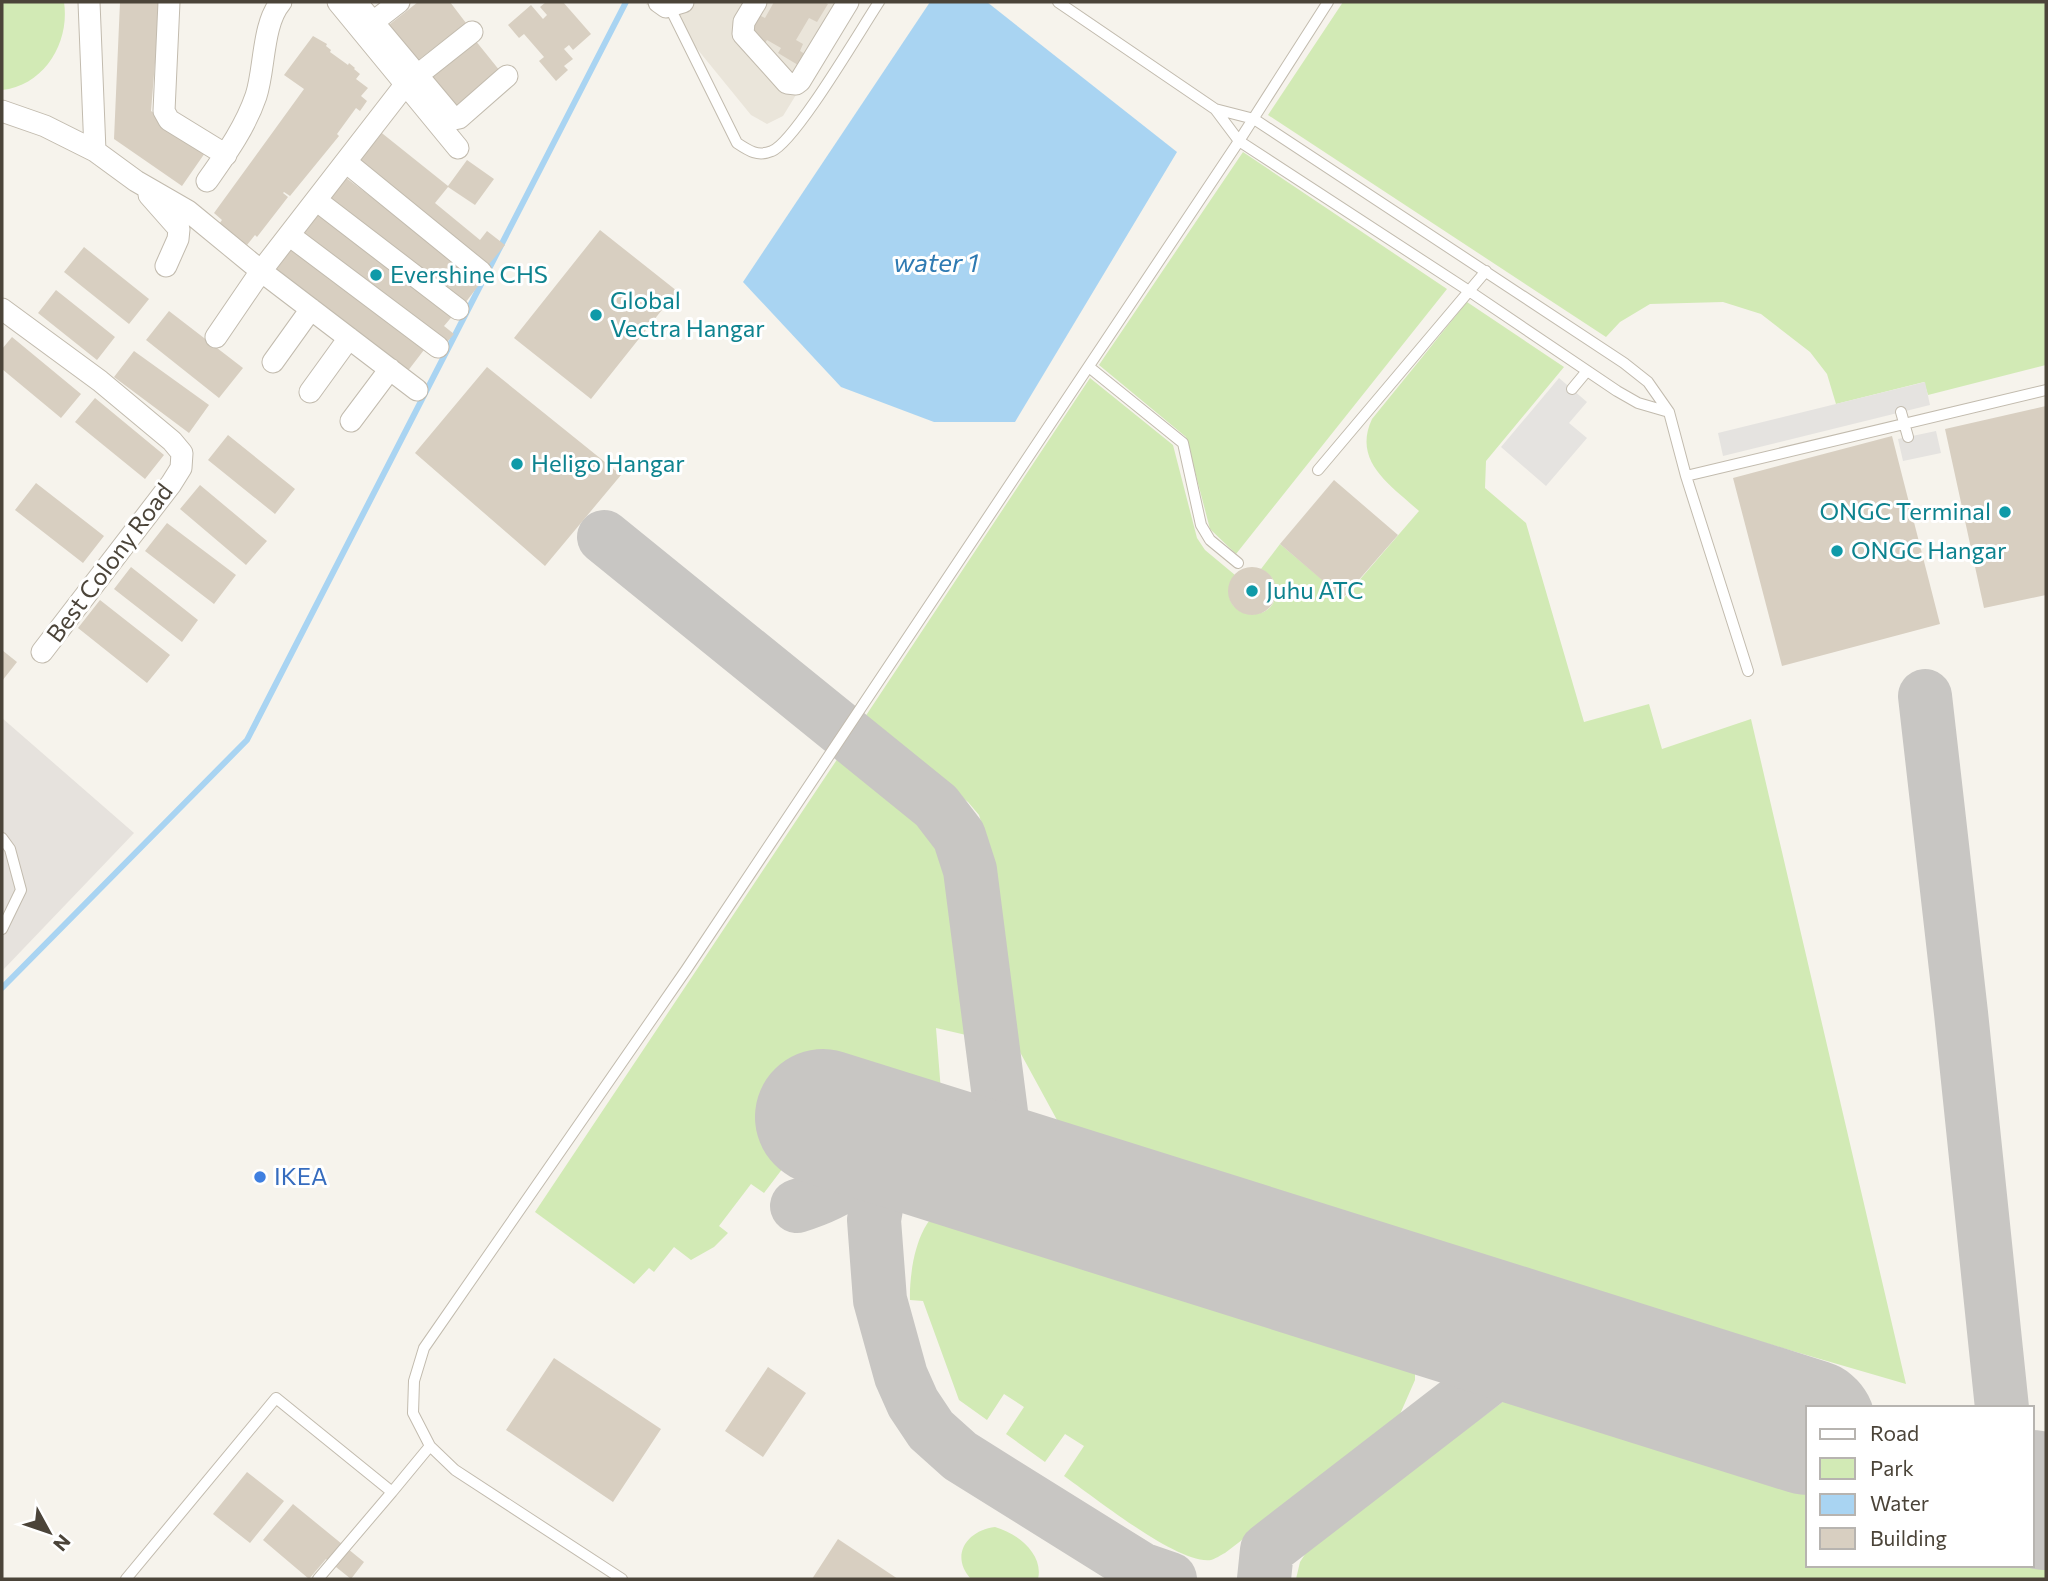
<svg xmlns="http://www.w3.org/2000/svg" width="2048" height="1581" viewBox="0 0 2048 1581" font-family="Commissioner,sans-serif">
	<rect width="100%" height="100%" fill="#f6f3ec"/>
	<!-- residential -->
	<path fill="#eae5da" d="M648,2H853L783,116L767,124L751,115L663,7L646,5Z"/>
	<!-- industrial -->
	<path fill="#e6e2dd" d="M2,718L134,833L2,971Z"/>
	<!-- green -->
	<path fill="#d2eab5" d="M2,2H64C70,42 45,85 2,90Z
		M1343,2H2046V365L1928,395L1924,382L1836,404L1827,374L1810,352L1761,314L1723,302L1650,304L1620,322L1606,337L1268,115Z
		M1243,152L1447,289L1236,554L1210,529L1186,437L1099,365Z
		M1467,302L1564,367L1486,461L1485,488L1526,523L1584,722L1649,704L1662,749L1751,719L1906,1384L1110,1152L1091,1146L1072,1135L1057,1120L1015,1043L988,844L979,815L968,802L863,720L1090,378L1173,445L1197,538L1205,550L1235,575C1209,617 1277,630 1276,590C1276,580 1269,573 1261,569L1280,544L1344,598L1419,511C1391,485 1352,462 1372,419Z
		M848,743L917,802L942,827L961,869L979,1038L936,1028L942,1104L821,1066L796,1146L786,1164L764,1193L751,1184L719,1226L728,1233L714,1247L691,1260L674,1247L654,1272L649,1268L634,1284L535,1212Z
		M954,1205L1214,1294L1220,1311L1251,1322L1273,1310L1395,1346L1410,1356L1415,1366V1380L1397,1421L1225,1553C1221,1555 1215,1559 1211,1560C1178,1565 1093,1496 1064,1476L1084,1446L1065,1434L1045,1462L1006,1434L1024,1407L1004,1394L987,1420L959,1400L923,1301L910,1300C909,1271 918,1209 954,1205Z
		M1529,1396H1554L1579,1400L1808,1471V1565H2032V1543L2046,1552V1579H1296L1300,1562L1311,1545L1504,1401Z
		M995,1527C1017,1533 1044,1554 1038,1579H971C949,1555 968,1530 995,1527Z"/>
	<!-- parking -->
	<path fill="#e5e3e0" d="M1559,378L1587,402L1569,423L1587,438L1546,486L1501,447Z
		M1925,382L1930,405L1723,456L1718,433Z
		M1936,431L1941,453L1903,461L1898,439Z"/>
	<!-- water -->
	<path fill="#a9d4f2" d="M930,2H987L1177,152L1015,422H934L841,387L743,282Z"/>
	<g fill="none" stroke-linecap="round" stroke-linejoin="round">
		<!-- stream -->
		<path stroke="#a9d4f2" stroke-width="6" d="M2,988L247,740L626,2"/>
		<!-- taxiway -->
		<path stroke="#c8c6c3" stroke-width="54" d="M604,537L936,806L959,836L970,870L1009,1175
			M1925,696L1961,1013L2002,1408
			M888,1137L874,1220L880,1300L901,1376L913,1403L931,1430L960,1456L1141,1569L1170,1579
			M797,1206C845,1191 859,1177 888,1137
			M1442,1312C1460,1335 1470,1357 1476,1386
			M2032,1467L2046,1481
			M1264,1579L1267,1550L1513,1360L1536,1351L1562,1350"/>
		<!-- runway -->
		<path stroke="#c8c6c3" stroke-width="136" d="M823,1117L1808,1427
			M2032,1498L2046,1502"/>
	</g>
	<!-- building -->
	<path fill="#d8cfc1" d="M120,2H160L151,111L207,150L182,186L114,139Z
		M418,2H450L466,23L413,64L385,28Z
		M546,2H563L591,34L573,50L569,45L564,49L573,59L564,66L568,70L556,81L539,61L544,57L524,34L519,38L508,25L531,5L543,19L547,15L540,7Z
		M774,2H824L828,4L817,22L809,18L796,40L803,44L800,51L805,54L798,65L778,53L781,48L767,40L765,43L746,32L757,14L765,18Z
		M313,36L327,44L326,46L331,50L330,52L348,65L349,63L355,68L354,69L360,74L356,79L368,88L361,96L367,101L360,111L356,108L337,134L339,136L290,196L284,192L283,193L288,197L257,237L255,235L247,245L242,242L239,245L216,228L222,220L214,213L304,89L284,75Z
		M475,40L500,71L451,112L426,82Z
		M378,130L448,186L467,160L494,179L475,205L448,187L435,203L480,240L487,231L505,245L485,269L352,162Z
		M345,177L482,281L462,307L325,203Z
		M319,210L455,313L444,326L454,334L443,347L297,236Z
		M600,230L677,291L591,399L514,338Z
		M290,241L427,346L407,372L270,267Z
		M84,247L149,299L129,324L64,272Z
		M56,290L115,337L97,360L38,313Z
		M169,311L243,368L219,398L146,340Z
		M12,337L81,394L61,418L2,369V349Z
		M134,351L209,405L189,433L114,377Z
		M487,367L621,475L545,566L415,453Z
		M95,398L164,455L145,479L75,422Z
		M2046,406V595L1984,608L1945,429Z
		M228,435L295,489L275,514L208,460Z
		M1892,436L1940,624L1782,666L1733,478Z
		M1334,480L1398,535L1343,598L1280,544Z
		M36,483L104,536L83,563L15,510Z
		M200,485L267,541L246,565L180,509Z
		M167,523L236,575L214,604L145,551Z
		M131,567L198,620L182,642L114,589Z
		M1228 591a24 24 0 1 1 48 0a24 24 0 1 1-48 0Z
		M100,600L170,655L147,683L78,628Z
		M2,650L17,662L2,681Z
		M554,1358L661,1429L613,1502L506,1430Z
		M768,1367L806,1393L763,1457L725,1431Z
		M247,1472L284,1501L250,1543L213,1514Z
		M293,1504L364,1562L351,1579L326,1559L309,1579L263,1540Z
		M838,1539L898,1579H812Z"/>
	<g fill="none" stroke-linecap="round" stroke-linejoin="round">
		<defs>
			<path id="lane" d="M1058,2L1215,109L1239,141L1469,291L1617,391L1638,403L1669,412
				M666,7L673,14L737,143C749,151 758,157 772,151C795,142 861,29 879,2
				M1215,109L1254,119L1624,363L1648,382L1669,412L1686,476L2046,390
				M1089,367L1183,443L1201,525L1210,540L1238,563
				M1572,389L1587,371
				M1901,412L1908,437
				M1318,470L1486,271
				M1686,476L1748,671
				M2,838L10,849L21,890L2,929
				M392,1492L430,1446
				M126,1579L276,1398L392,1492L318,1579
				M622,1579L455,1470L430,1446L413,1413L414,1381L424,1348L686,970L1239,141L1328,2"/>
			<path id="street" d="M89,2L95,151L136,181L188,211L261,271L417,390
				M169,2L164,111L169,120L226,155
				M338,2L458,148
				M356,2L454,119L459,118L507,76
				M659,2L666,7L683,2
				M756,2L744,22L743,34L787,83L796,84L800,81L848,2
				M363,30L399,2
				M2,111L45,126L95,151
				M346,162L481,272
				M207,181C226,154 245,128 256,96C265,69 262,24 281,2
				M149,195L179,229L178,239L166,266
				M316,200L458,309
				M289,235L438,347
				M2,309L100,381L172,441L182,453L181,468L171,484L42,652
				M216,337L261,271L405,85L472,32
				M273,362L311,309
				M310,392L349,338
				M351,421L390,369"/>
		</defs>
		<!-- lane casing -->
		<use href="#lane" stroke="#c2bbae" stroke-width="12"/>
		<!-- street casing -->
		<use href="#street" stroke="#c2bbae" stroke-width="23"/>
		<!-- lane -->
		<use href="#lane" stroke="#fff" stroke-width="10"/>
		<!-- street -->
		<use href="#street" stroke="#fff" stroke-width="21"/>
	</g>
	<!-- markers -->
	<g fill="#0f9aa8" stroke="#fff" stroke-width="2.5">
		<circle cx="376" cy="275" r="7"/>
		<circle cx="596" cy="315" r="7"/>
		<circle cx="517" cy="464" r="7"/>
		<circle cx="2005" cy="512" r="7"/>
		<circle cx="1837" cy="551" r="7"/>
		<circle cx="1252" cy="591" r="7"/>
	</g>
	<circle fill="#3f7fe0" stroke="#fff" stroke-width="2.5" cx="260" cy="1177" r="7"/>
	<g text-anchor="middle" stroke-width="6" stroke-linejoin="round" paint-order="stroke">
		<!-- culture labels -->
		<g font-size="24" fill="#0d838f" stroke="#fff" text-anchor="start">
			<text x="390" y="283">Evershine CHS</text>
			<text x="610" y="309">Global<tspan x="610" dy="28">Vectra Hangar</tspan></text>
			<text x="531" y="472">Heligo Hangar</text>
			<text x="1991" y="520" text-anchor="end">ONGC Terminal</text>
			<text x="1851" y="559">ONGC Hangar</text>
			<text x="1266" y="599">Juhu ATC</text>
		</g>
		<!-- street labels -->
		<g font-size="24" fill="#4b4439" stroke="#fff">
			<text transform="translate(110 563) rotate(-53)" y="8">Best Colony Road</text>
		</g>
		<!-- shop labels -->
		<g font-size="24" fill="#366cbe" stroke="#fff" text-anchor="start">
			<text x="274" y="1185">IKEA</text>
		</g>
		<!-- water labels -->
		<g font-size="26" font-style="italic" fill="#2e7ab2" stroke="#fff">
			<text x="936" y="272">water 1</text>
		</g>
	</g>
	<!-- border -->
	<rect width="2048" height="1581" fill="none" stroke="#4b4439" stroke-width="7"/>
	<!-- legend -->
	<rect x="1806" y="1406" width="228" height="161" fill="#ffffff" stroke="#b7b4b0" stroke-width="2"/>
	<rect x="1820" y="1429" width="35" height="10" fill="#ffffff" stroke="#b7b4b0" stroke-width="2"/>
	<text x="1870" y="1441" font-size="21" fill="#4b4439">Road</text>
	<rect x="1820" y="1458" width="35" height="21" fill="#d2eab5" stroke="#b7b4b0" stroke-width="2"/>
	<text x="1870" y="1476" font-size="21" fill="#4b4439">Park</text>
	<rect x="1820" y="1494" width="35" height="21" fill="#a9d4f2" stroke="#b7b4b0" stroke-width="2"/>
	<text x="1870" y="1511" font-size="21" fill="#4b4439">Water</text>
	<rect x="1820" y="1528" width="35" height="21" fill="#d8cfc1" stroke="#b7b4b0" stroke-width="2"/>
	<text x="1870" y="1546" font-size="21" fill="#4b4439">Building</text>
	<!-- north arrow -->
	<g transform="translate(49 1532) rotate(130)" stroke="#ffffff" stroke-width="5" paint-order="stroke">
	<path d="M0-5L12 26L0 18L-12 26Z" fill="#4b4439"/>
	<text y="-10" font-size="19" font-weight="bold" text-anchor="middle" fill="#4b4439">N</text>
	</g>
</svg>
